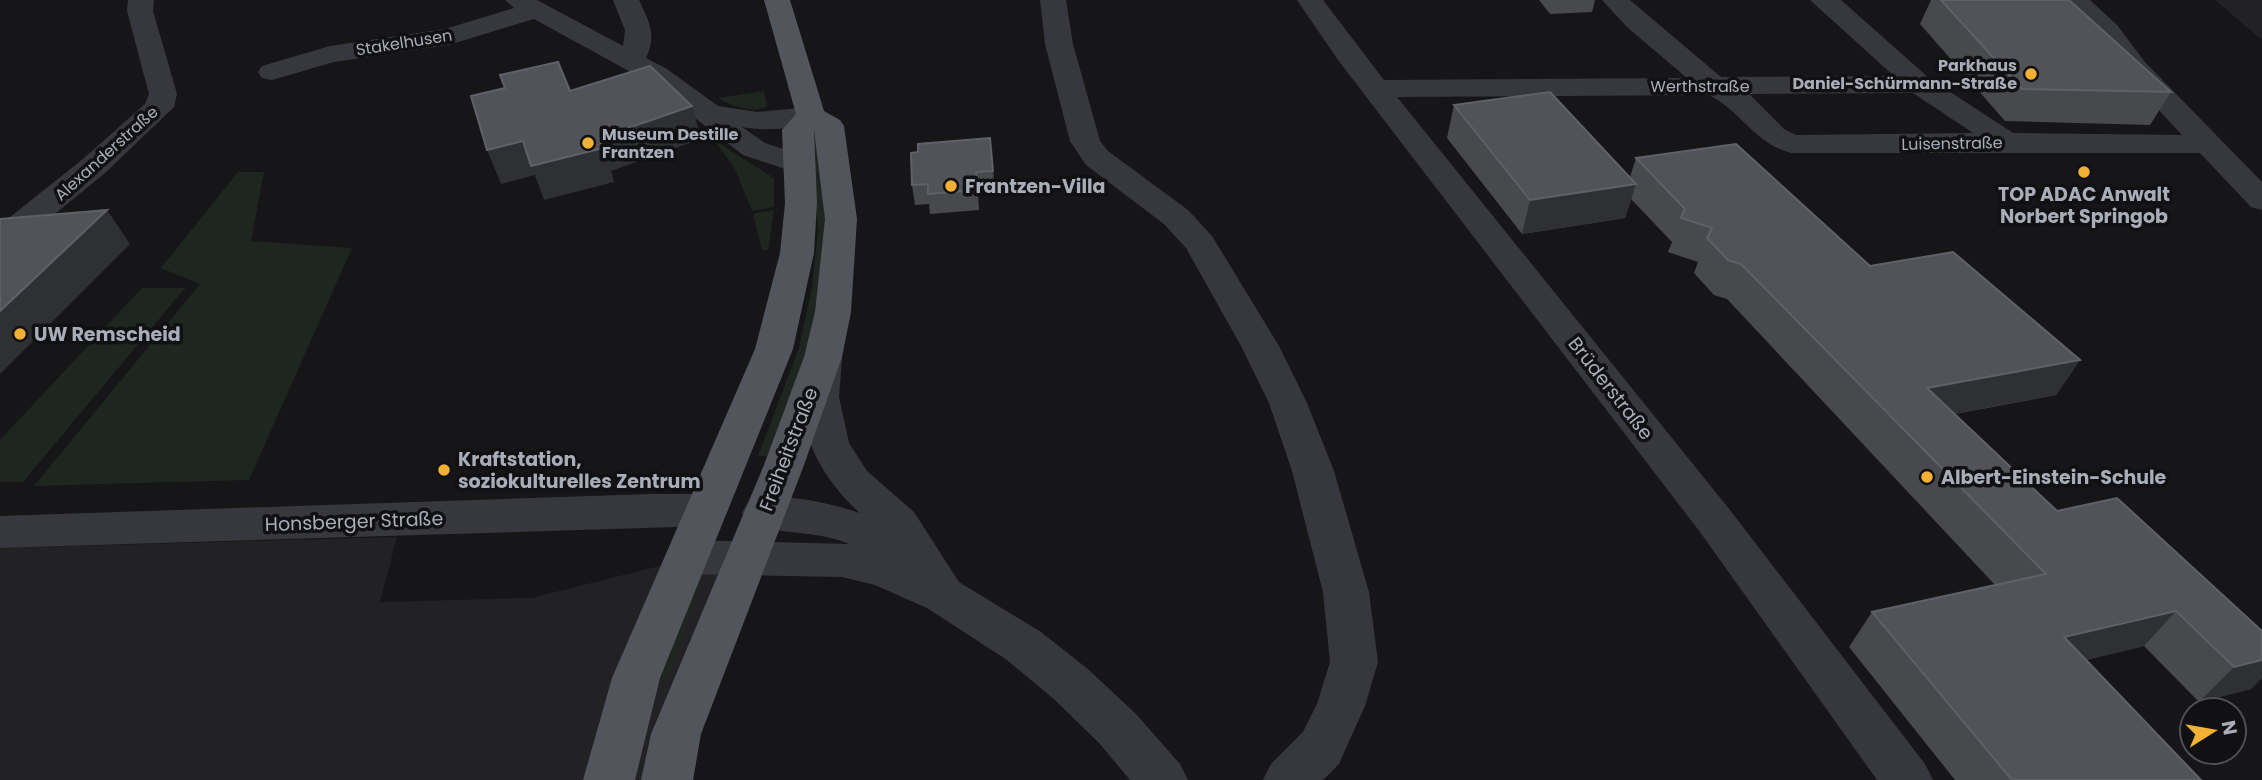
<svg xmlns="http://www.w3.org/2000/svg" width="2262" height="780" viewBox="0 0 2262 780" font-family="Poppins,sans-serif">
	<rect width="100%" height="100%" fill="#161618"/>
	<!-- built -->
	<path fill="#222225" d="M2215,0H2262V40Z
		M397,537L380,602L531,598L736,547L686,780H0V548Z"/>
	<!-- green -->
	<path fill="#1e261f" d="M764,91L767,106C753,114 731,106 718,98Z
		M818,137C822,177 829,220 825,260C817,329 793,392 769,456H758L799,348L812,287L818,230L811,138Z
		M714,140L774,178V207L752,211L735,169Z
		M238,172H264L251,241L352,248L249,480L34,486L200,284L161,268Z
		M774,210L768,250H762L753,214Z
		M142,288H185L23,482H0V440Z
		M699,580L700,583L670,675L666,680H660Z"/>
	<g fill="none" stroke-linecap="round" stroke-linejoin="round">
		<!-- minor -->
		<path fill="#37383d" fill-rule="evenodd" d="M128,0H154L153,11L177,94L174,107L105,173L12,249L0,252V225L83,159L145,104L149,94L127,11Z
			M505,0H537L623,46L625,30L613,0H639C649,21 657,35 646,58L667,69L718,106L757,112L811,107L821,110L826,116L821,122C797,128 767,132 742,127L765,143L811,158L816,165L811,172L800,174L743,155L647,81L534,19L448,45L334,62L272,80L262,78L258,72L262,66L330,46L445,29L514,8Z
			M1040,0H1066L1073,44L1100,141L1108,151L1188,210L1212,236L1279,346L1307,403L1334,471L1369,592L1378,662L1365,706L1346,748L1339,764L1323,780H1263L1271,764L1303,732L1317,704L1330,662L1323,592L1292,471L1269,403L1241,346L1186,248L1164,224L1086,165L1070,141L1045,44Z
			M1297,0H1323L1384,80L1687,78L1627,27L1602,0H1630L1721,77L1894,76L1810,0H1841L1929,78L2013,133L2182,135L2124,73L2098,36L2061,0H2090L2117,25L2145,62L2262,182V210L2251,207L2200,153H1791C1755,144 1740,110 1709,95L1397,97L1730,510L1925,764L1933,780H1877L1700,532L1338,60ZM1913,93L1973,133L1796,135L1784,129L1749,94Z
			M650,494H707L722,499L728,510L722,521L707,526L0,548V516Z"/>
		<!-- tertiary -->
		<path fill="#37383d" fill-rule="evenodd" d="M823,347L836,350L842,359L839,397L849,443L867,471L914,512L959,582L1041,632L1089,670L1136,714L1180,764L1188,780H1130L1100,744L1055,700L1007,660L927,608L875,585L842,577L687,574L671,569L665,557L671,545L687,540L849,544C816,530 781,535 748,524L742,513L748,502C783,491 825,502 860,513C822,479 797,433 802,382C803,370 803,360 810,350Z"/>
		<!-- primary -->
		<path fill="#53555c" fill-rule="evenodd" d="M764,0H790L824,111L840,120L844,126L857,219L851,312L842,357L804,465L701,734L693,780H641L651,734L764,465L804,357L815,312L825,219L814,130L817,203L814,253L793,349L660,678L635,780H583L612,678L755,349L780,253L785,203L782,130L796,114Z"/>
	</g>
	<!-- wall -->
	<path fill="#47494d" d="M1539,0H1595L1592,12L1550,14Z
		M1931,0H2069L2171,92L2150,125L2005,121L1920,24Z
		M1454,105L1630,177L1636,158L1870,266L2080,360L2056,395L1955,414L2057,511L2117,498L2251,689L2199,702L2144,646L2086,660L2201,780H1955L1849,647L1872,612L1995,585L1727,299L1714,295L1694,273L1698,262L1668,252L1672,242L1631,199L1625,218L1522,234L1447,138Z
		M990,138L995,191L978,192L979,210L930,214L929,204L915,205L912,185Z"/>
	<!-- shaded-wall -->
	<path fill="#2f3033" d="M692,106L701,139L611,171L614,182L544,200L535,175L501,184L487,150L523,141L599,138Z
		M1636,184L1625,218L1522,234L1530,200Z
		M107,210L130,244L0,374V311Z
		M2080,360L2056,395L1906,423L1927,388Z
		M2176,611L2144,646L2034,672L2064,637Z
		M2262,660V678L2251,689L2199,702L2234,667Z"/>
	<!-- building -->
	<path fill="#525359" stroke="#5f6168" stroke-width="2" d="M1941,0H2069L2171,92L2022,89Z
		M558,62L570,91L650,66L692,106L599,138L603,148L531,166L523,141L487,150L471,96L505,88L500,75Z
		M1550,92L1636,184L1530,200L1454,105Z
		M990,138L993,171L976,172L977,190L928,194V184L912,185L911,153L918,152V144Z
		M1736,144L1870,266L1953,252L2080,360L1927,388L2057,511L2117,498L2262,631V660L2234,667L2176,611L2064,637L2201,780H2012L1872,612L2046,574L1741,264L1728,260L1707,238L1712,228L1681,218L1685,209L1636,158Z
		M107,210L0,311V219Z"/>
	<!-- markers -->
	<g fill="#f2b134" stroke="#111113" stroke-width="2.5">
		<circle cx="2031" cy="74" r="7"/>
		<circle cx="588" cy="143" r="7"/>
		<circle cx="2084" cy="172" r="7"/>
		<circle cx="951" cy="186" r="7"/>
		<circle cx="20" cy="334" r="7"/>
		<circle cx="444" cy="470" r="7"/>
		<circle cx="1927" cy="477" r="7"/>
	</g>
	<g text-anchor="middle" stroke-width="7" stroke-linejoin="round" paint-order="stroke">
		<!-- far-street labels -->
		<g font-size="16" fill="#a8adb8" stroke="#111113">
			<text transform="translate(404 42) rotate(-9)" y="6">Stakelhusen</text>
			<text x="1700" y="92">Werthstraße</text>
			<text transform="translate(1952 143) rotate(-1)" y="6">Luisenstraße</text>
			<text transform="translate(106 153) rotate(-42)" y="6">Alexanderstraße</text>
		</g>
		<!-- far-poi labels -->
		<g font-size="16" font-weight="bold" fill="#a8adb8" stroke="#111113" text-anchor="end">
			<text x="2017" y="71">Parkhaus<tspan x="2017" dy="18">Daniel-Schürmann-Straße</tspan></text>
			<text x="602" y="140" text-anchor="start">Museum Destille<tspan x="602" dy="18">Frantzen</tspan></text>
		</g>
		<!-- poi labels -->
		<g font-size="19" font-weight="bold" fill="#a8adb8" stroke="#111113" text-anchor="start">
			<text x="965" y="193">Frantzen-Villa</text>
			<text x="2084" y="201" text-anchor="middle">TOP ADAC Anwalt<tspan x="2084" dy="22">Norbert Springob</tspan></text>
			<text x="34" y="341">UW Remscheid</text>
			<text x="458" y="466">Kraftstation,<tspan x="458" dy="22">soziokulturelles Zentrum</tspan></text>
			<text x="1941" y="484">Albert-Einstein-Schule</text>
		</g>
		<!-- street labels -->
		<g font-size="19" fill="#a8adb8" stroke="#111113">
			<text transform="translate(1611 388) rotate(52)" y="7">Brüderstraße</text>
			<text transform="translate(788 449) rotate(-69)" y="7">Freiheitstraße</text>
			<text transform="translate(354 521) rotate(-2)" y="7">Honsberger Straße</text>
		</g>
	</g>
	<!-- north arrow -->
	<g transform="translate(2213 731) rotate(79)"><circle r="33" fill="#111113" stroke="#4d4f55" stroke-width="2"/>
	<path d="M0-5L12 26L0 18L-12 26Z" fill="#f2b134"/>
	<text y="-10" font-size="19" font-weight="bold" text-anchor="middle" fill="#a8adb8">N</text>
	</g>
</svg>
